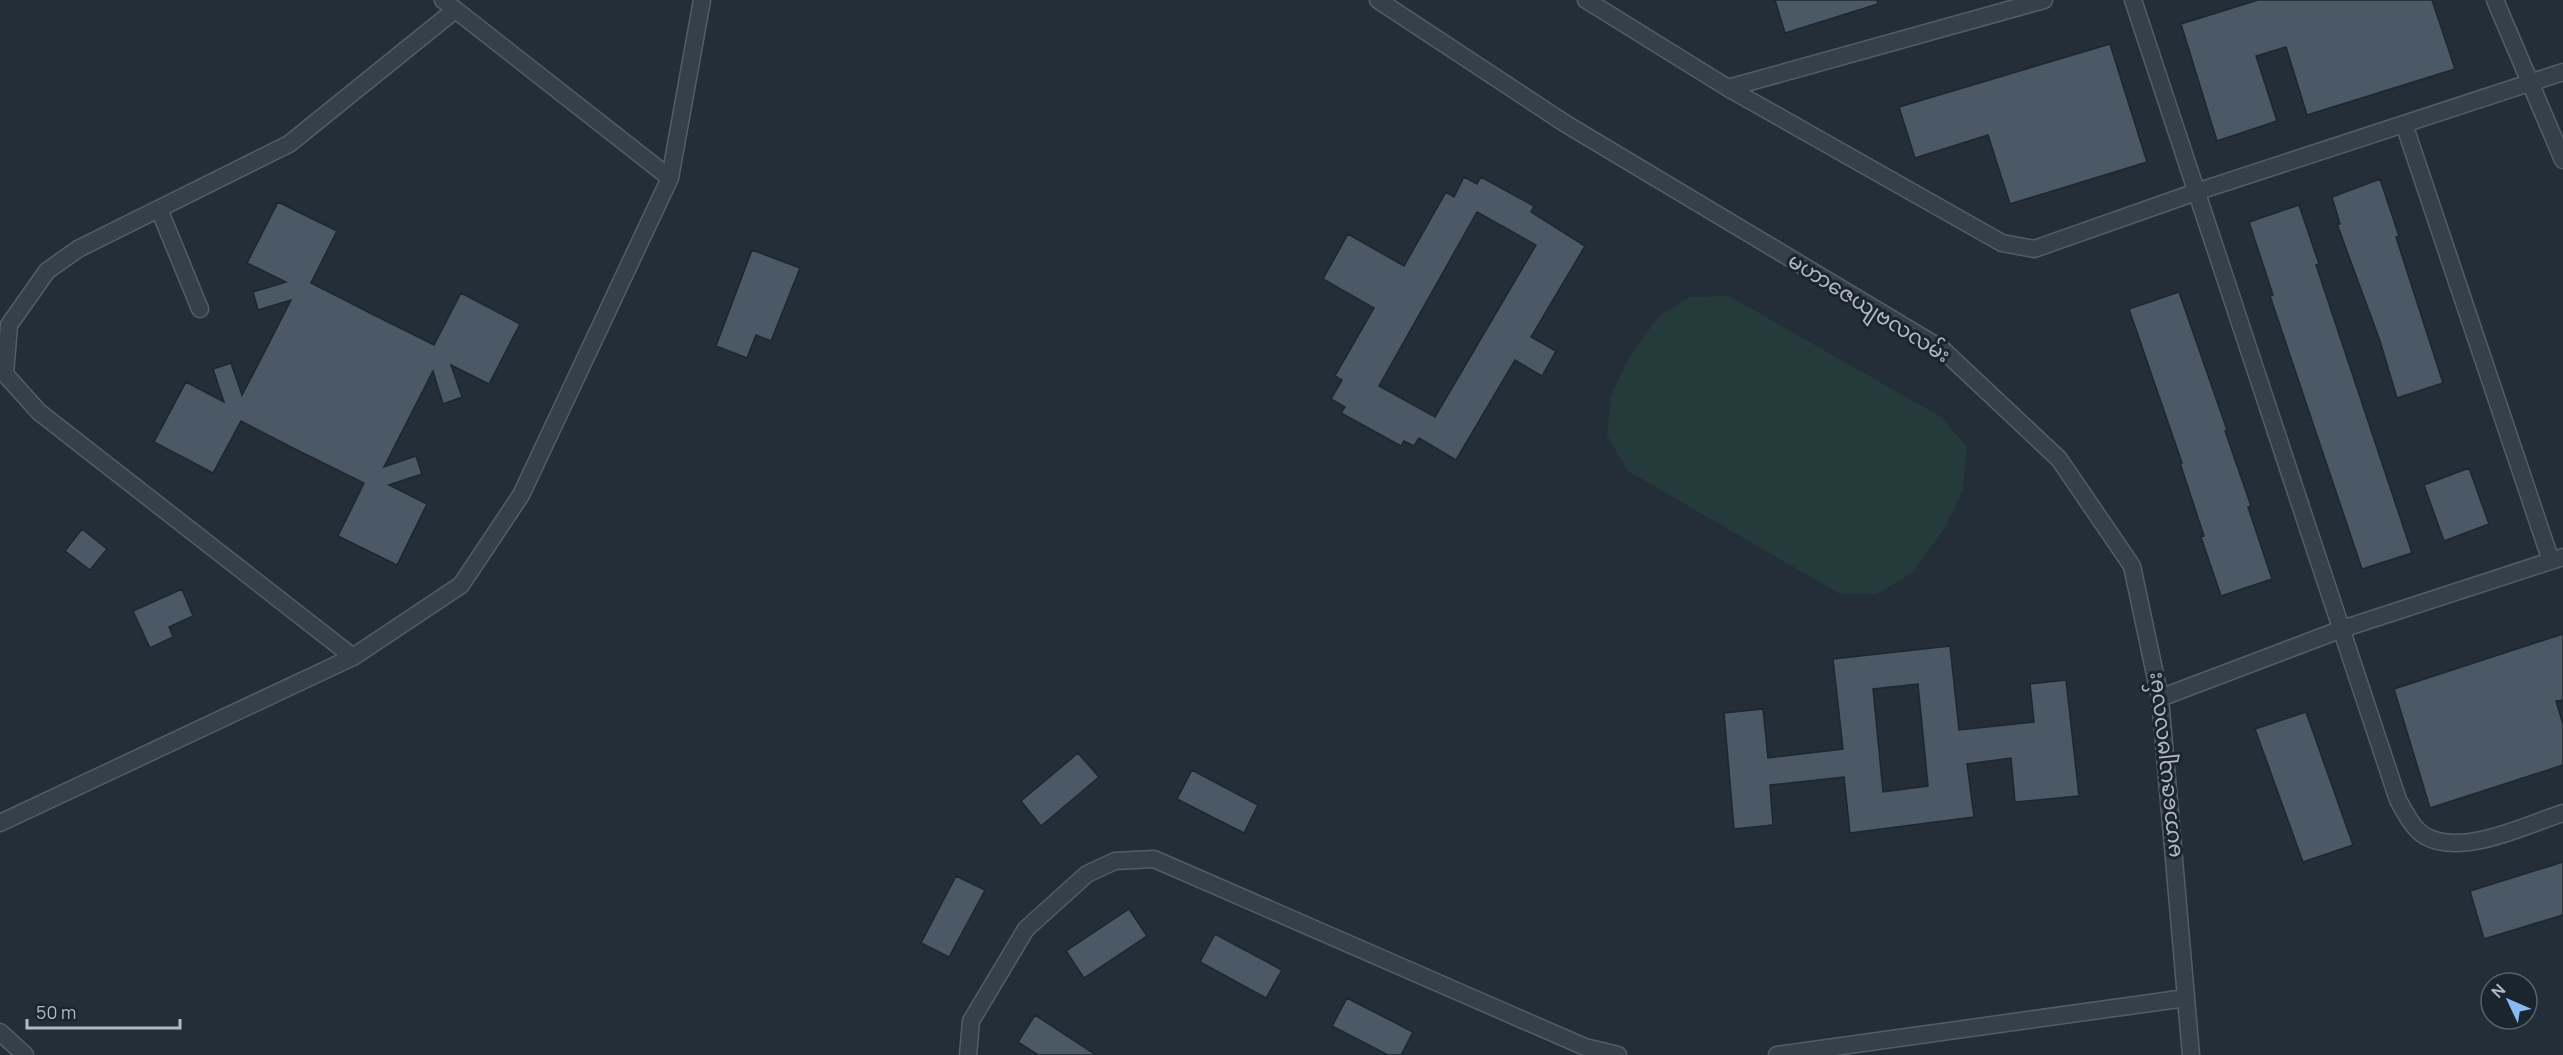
<svg xmlns="http://www.w3.org/2000/svg" width="2563" height="1055" viewBox="0 0 2563 1055" font-family="Manrope,'Noto Sans Myanmar',sans-serif">
	<rect width="100%" height="100%" fill="#232e39"/>
	<!-- pitch -->
	<path fill="#253b3b" d="M1729,296L1941,417L1967,447L1963,489L1947,524L1913,572L1877,594H1840L1628,471L1607,435L1611,396L1629,357L1658,317L1690,297Z"/>
	<!-- building -->
	<path fill="#4b5865" stroke="#1d2730" stroke-width="1.5" fill-rule="evenodd" d="M1775,0H1877L1878,4L1785,33Z
		M2258,0H2432L2455,69L2307,115L2286,47L2256,56L2277,121L2217,141L2181,24Z
		M2110,44L2147,162L2010,204L1988,135L1915,158L1899,107Z
		M1464,177L1477,184L1481,177L1534,206L1531,212L1585,246L1531,337L1556,351L1542,376L1515,360L1456,460L1419,438L1414,446L1404,441L1401,446L1341,413L1345,407L1331,399L1342,380L1335,376L1374,308L1323,279L1348,234L1404,266L1446,192L1454,197ZM1477,212L1536,245L1435,417L1379,386Z
		M2380,179L2399,236L2396,237L2443,383L2397,398L2380,341L2337,224H2340L2332,197Z
		M278,202L337,231L311,283L370,313L434,345L461,293L520,324L489,384L451,365L462,397L443,404L433,371L384,467L416,456L422,474L389,485L427,504L397,565L338,536L364,483L291,447L241,421L213,473L154,442L186,382L224,402L213,369L231,363L242,395L262,357L291,300L258,310L253,292L286,282L247,263Z
		M2299,205L2319,264L2316,265L2412,553L2362,569L2270,296L2273,295L2249,222Z
		M752,250L800,268L771,341L756,335L747,358L716,346Z
		M2179,292L2227,430L2225,431L2251,506L2248,507L2272,579L2221,596L2201,537L2204,536L2180,463H2182L2129,309Z
		M2469,468L2489,524L2444,541L2424,485Z
		M82,529L107,549L90,570L65,551Z
		M182,589L193,616L169,627L173,637L150,648L133,611Z
		M2563,634V700L2556,701L2563,724V765L2430,808L2394,689Z
		M1950,646L1959,730L2034,722L2030,684L2066,680L2079,796L2015,802L2011,758L1967,764L1974,817L1850,833L1844,777L1770,785L1773,825L1734,829L1724,713L1763,709L1768,758L1843,749L1833,659ZM1918,684L1928,786L1883,792L1873,689Z
		M2306,712L2353,845L2303,862L2255,729Z
		M1078,753L1099,777L1041,826L1021,801Z
		M1192,770L1258,805L1244,833L1177,799Z
		M2563,862V915L2484,939L2470,891Z
		M956,876L985,890L949,957L921,943Z
		M1129,909L1147,936L1084,978L1066,951Z
		M1215,934L1282,970L1266,998L1200,962Z
		M1347,998L1413,1032L1401,1055H1388L1332,1026Z
		M1035,1015L1096,1055H1038L1018,1042Z"/>
	<g fill="none" stroke-linecap="round" stroke-linejoin="round">
		<defs>
			<path id="minor" d="M443,0L670,178
				M1378,0L1566,124L1942,349L2059,459L2132,566L2160,698L2191,1055
				M1586,0L1728,88L2002,243L2034,249L2196,192L2563,72
				M2133,0L2398,800C2405,812 2413,829 2425,836C2462,857 2526,825 2563,813
				M2495,0L2563,160
				M1728,88L2044,0
				M2404,124L2551,561
				M159,209L200,309
				M353,657L39,412L5,374L9,325L47,271L78,249L289,144L455,10
				M2160,698L2342,629L2563,557
				M0,823L353,657L461,585L521,495L670,178L702,0
				M0,1032L25,1055
				M968,1055L971,1021L1026,929L1087,874L1115,861L1154,859L1585,1047L1618,1055
				M1777,1055L2186,998"/>
		</defs>
		<!-- minor casing -->
		<use href="#minor" stroke="#545d67" stroke-width="19"/>
		<!-- minor -->
		<use href="#minor" stroke="#364049" stroke-width="16"/>
	</g>
	<g text-anchor="middle" stroke-width="6" stroke-linejoin="round" paint-order="stroke">
		<!-- street labels -->
		<g font-size="21" fill="#b1bac5" stroke="#1b252e">
			<text transform="translate(1869 308) rotate(32)" y="7">မဟာဇေယျဗလလမ်း</text>
			<text transform="translate(2164 765) rotate(-96)" y="7">မဟာဇေယျဗလလမ်း</text>
		</g>
	</g>
	<!-- north arrow -->
	<g transform="translate(2509 1001) rotate(314)"><circle r="28" fill="#1b252e" stroke="#57616a" stroke-width="1.5"/>
	<path d="M0-4.5L10 22L0 15L-10 22Z" fill="#88baf3"/>
	<text y="-9" font-size="16" font-weight="bold" text-anchor="middle" fill="#b1bac5">N</text>
	</g>
	<!-- scale -->
	<path d="M27 1019v9h153v-9" fill="none" stroke="#b1bac5" stroke-width="3"/>
	<text x="36" y="1019" font-size="18" fill="#b1bac5" stroke="#1b252e" stroke-width="4.5" paint-order="stroke">50 m</text>
</svg>
